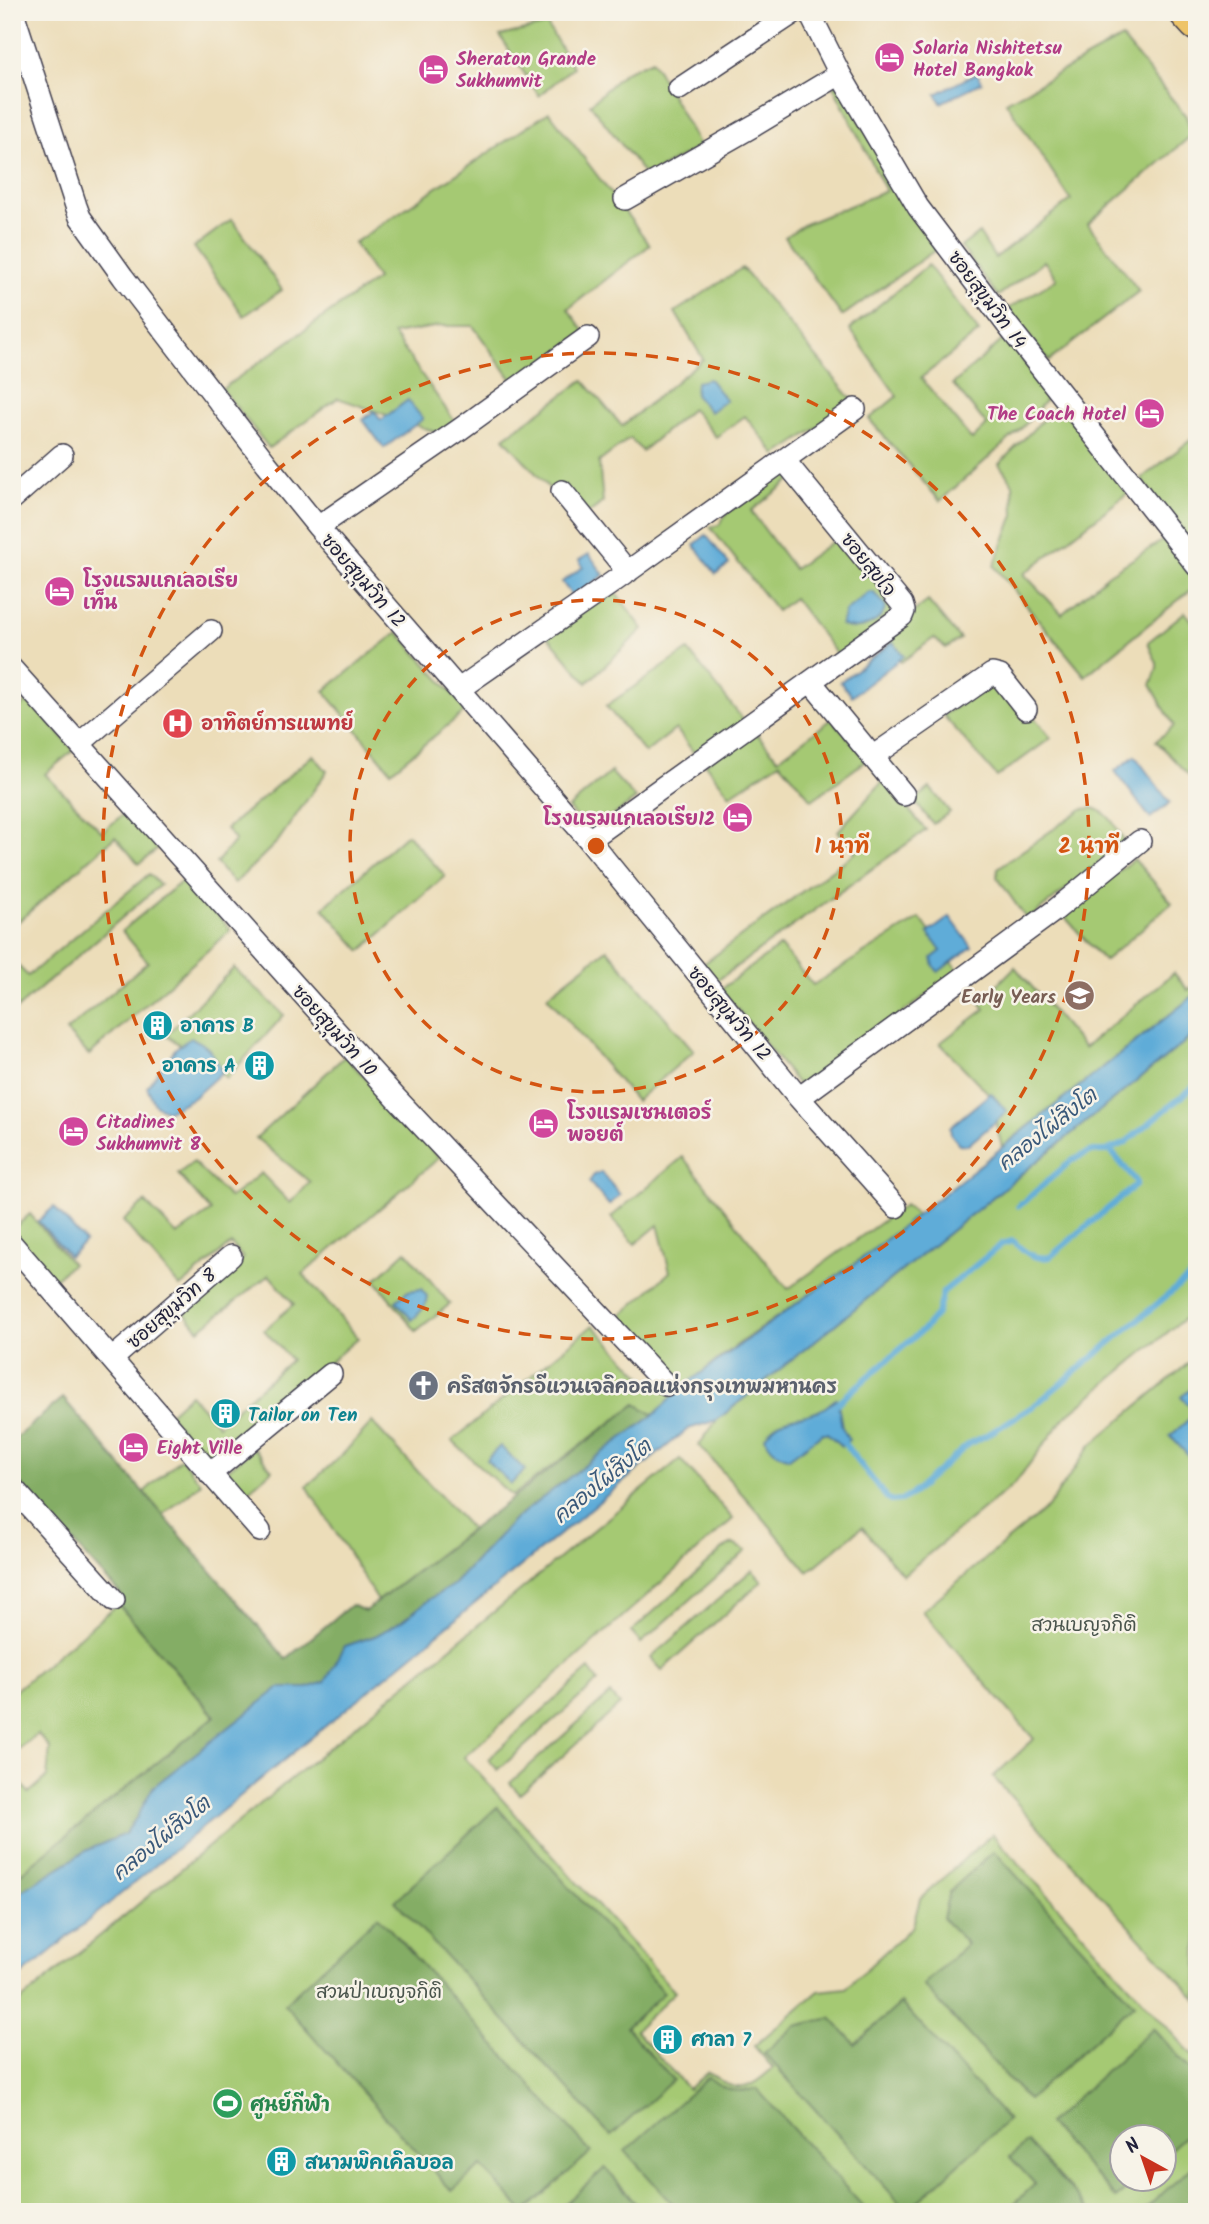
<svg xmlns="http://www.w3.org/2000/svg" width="1209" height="2224" viewBox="0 0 1209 2224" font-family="Kalam,'Playpen Sans Thai',sans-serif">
	<rect width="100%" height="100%" fill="#f7f3e8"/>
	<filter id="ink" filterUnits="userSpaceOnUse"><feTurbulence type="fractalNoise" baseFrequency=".0143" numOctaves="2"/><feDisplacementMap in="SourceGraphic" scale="14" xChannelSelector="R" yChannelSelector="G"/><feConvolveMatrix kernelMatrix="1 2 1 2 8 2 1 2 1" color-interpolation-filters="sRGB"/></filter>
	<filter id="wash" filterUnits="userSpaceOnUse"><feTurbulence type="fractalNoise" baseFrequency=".00686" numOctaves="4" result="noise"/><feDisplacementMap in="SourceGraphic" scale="28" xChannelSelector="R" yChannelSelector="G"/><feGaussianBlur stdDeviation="1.57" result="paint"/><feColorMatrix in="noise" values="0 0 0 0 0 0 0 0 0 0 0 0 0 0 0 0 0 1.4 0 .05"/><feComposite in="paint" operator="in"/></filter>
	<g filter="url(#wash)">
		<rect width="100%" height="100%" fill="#ecddb9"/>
		<!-- green -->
		<path fill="#a5c973" stroke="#647657" stroke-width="2" fill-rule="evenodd" d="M547,25L573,67L539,96L500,36Z
			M1122,38L1186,116L1192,135L1088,224L1139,291L1049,361L1008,309L1057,279L1044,261L998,296L961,247L979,233L995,258L1071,200L1006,102Z
			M652,60L700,147L646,176L590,104L625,72Z
			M839,82L896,187L893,189L938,248L842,316L785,237L805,224L886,191L833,86Z
			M549,112L650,245L568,309L585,332L515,384L473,326H440L393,334L458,426L444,435L338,398L269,448L222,389L377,279L354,243Z
			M232,219L282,290L244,316L194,247Z
			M928,265L979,332L921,378L972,440L987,425L953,384L1005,338L1050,395L1023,427L940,501L869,419L897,396L850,329Z
			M742,268L855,403L776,455L745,416L716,437L692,409L642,451L630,438L599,462L603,502L589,513L556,496L504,438L583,380L622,426L703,359L675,312Z
			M1058,404L1128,493L1024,574L1062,614L1109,574L1165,539L1194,575L1192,589L1085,676L994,566L1014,515L1013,484L999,464Z
			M1197,435V552L1141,479Z
			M782,471L792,479L751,511L794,569L840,536L896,604L895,615L838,656L794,598L777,611L710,527L719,525L728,512Z
			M613,589L643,629L587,683L547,635Z
			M928,601L960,639L946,648L934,638L901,662L881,636Z
			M1185,612L1197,627V784L1156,741L1174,726L1151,685C1163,655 1155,667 1148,642Z
			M398,632L467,710L391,771L324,691Z
			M688,650L745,722L697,757L676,729L645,753L606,706Z
			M999,681L1030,719L1033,716L1051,738L997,777L943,715Z
			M29,700L74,750L45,774L102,832L127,811L159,848L139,864L115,837L12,927V714Z
			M832,719L867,760L812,800L780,762L730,795L705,764L753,729L778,759Z
			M313,755L327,771L278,841L234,884L216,863L235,840L226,829Z
			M611,772L636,799L596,828H586L568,808Z
			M884,780L926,830L715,982L702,965L856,852L838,831Z
			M930,788L950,812L933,824L914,801Z
			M1093,808C1110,812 1117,829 1125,843L1027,920L997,877L998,868L1082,809Z
			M407,834L445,876L361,951L323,908Z
			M1134,859L1172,903L1104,961L1064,916Z
			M149,874L160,885L12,1013V960L28,976Z
			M186,878L231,930L89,1055L66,1031L148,962L122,931Z
			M920,918L959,971L801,1088L721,989L780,946L813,985Z
			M607,949L694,1051L636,1101L547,996Z
			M1015,967L1084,1048L1174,973L1188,990L1197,983V993L1002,1147L988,1093L940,1043L985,1009L980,1002Z
			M234,968L284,1015L227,1078L166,1035Z
			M1197,1032V1308L1064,1418L1015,1483L903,1575L862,1527L808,1572L765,1520L699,1445L717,1420Z
			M345,1056L439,1158L303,1274L358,1338L211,1464L168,1414L190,1394L218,1425L291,1360L264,1330L294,1304L269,1275L199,1330L183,1311L243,1258L231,1244L180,1287L123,1221L145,1202L177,1235L211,1211L178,1174L193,1162L230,1198L261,1173L290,1203L310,1182L256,1138Z
			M683,1157L788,1289L905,1205L917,1215C898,1230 878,1247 858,1261C789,1310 714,1355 654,1415L636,1404L512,1496L452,1441L593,1325L654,1389L673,1380L616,1320L670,1272L658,1225L635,1244L611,1217Z
			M30,1214L72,1264L52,1281L12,1236V1230Z
			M406,1251L450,1304L416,1331L375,1280Z
			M1197,1356V2000L993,1777L1034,1739L922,1611L1048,1507L1091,1445Z
			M372,1422L471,1529L378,1601L307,1486L342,1455Z
			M254,1448L272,1470L241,1497L221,1475Z
			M181,1458L201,1483L163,1515L144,1492Z
			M680,1459L733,1519L464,1757L675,1992L635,2030L688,2089L708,2072C738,2094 746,2092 773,2068L754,2046L819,1991L846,1988L913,1926L920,1899L992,1834L1197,2060V2212H12V2008ZM1122,2136H1164V2178H1122Z
			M733,1544L746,1551L641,1643L631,1632L723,1549Z
			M752,1570L762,1581L662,1670L651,1658Z
			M118,1604L215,1717L12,1880V1784L18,1779L29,1793L47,1777L50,1748L38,1734L12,1754V1693Z
			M589,1669L598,1681L498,1770L488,1759Z
			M610,1694L620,1705L520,1794L510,1783Z"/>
		<!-- forest -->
		<path fill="#84ad65" stroke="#536850" stroke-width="2" d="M63,1398L286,1659L351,1605L365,1611L636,1404L654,1415L592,1460L515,1519L453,1585L430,1599L402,1621L375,1636L345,1646L326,1682L308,1688H279L137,1817L125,1834L88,1850L12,1897V1880L215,1716L118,1604L122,1596L12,1475V1441Z
			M497,1807L664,1993L626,2027L673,2080L611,2136L395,1901Z
			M994,1851L1134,2004L1028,2100L923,1985L967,1944L943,1918L949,1892Z
			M378,1916L591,2152L524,2212L481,2166L452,2191L284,2004Z
			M901,2003L1008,2120L907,2211L764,2053L795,2026L831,2018L855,2044Z
			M1153,2028L1197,2077V2125L1164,2155V2136H1122V2178L1138,2179L1116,2198L1048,2124Z
			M708,2077C726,2091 734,2093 757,2089L868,2212H680L625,2151Z
			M1027,2142L1091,2212H1005L1035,2184L1010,2157Z
			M1197,2162V2212H1142Z
			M605,2168L644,2212H556Z"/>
		<!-- water -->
		<path fill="#5facd8" stroke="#40678a" stroke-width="2" d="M977,73L982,82L941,103L936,94Z
			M709,379L726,400L710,412L695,395L696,382Z
			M408,400L423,419L384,448L363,420L374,411L381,420Z
			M706,535L729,564L716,574L694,545Z
			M589,554L604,575L573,597L562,582L583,567L579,560Z
			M873,592L886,607C880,625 857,633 841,625L845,611L868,593Z
			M893,642L904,656L852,696L840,682Z
			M1135,756L1170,803L1150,818L1115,771Z
			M950,917L972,947L938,972L934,966L932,958L941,951L928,933Z
			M1197,993V1032L717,1420L688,1429L12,1983V1897L88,1850L125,1834L137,1817L153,1787L279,1688H308L325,1682L345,1646L375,1636L402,1621L430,1599L453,1585L515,1519L592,1460L654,1415L682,1387L807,1296L860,1260Z
			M191,1038C209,1044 215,1056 222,1072L193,1098L168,1111L155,1105L147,1087L176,1048Z
			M991,1093L1007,1112L968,1145L959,1144L951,1134L950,1127Z
			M601,1172L620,1195L609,1205L589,1182L594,1175Z
			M54,1207L85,1242L69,1256L38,1221Z
			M421,1289L427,1296C426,1307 420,1313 412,1320L396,1301L408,1291Z
			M1197,1384V1465L1170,1436L1196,1413L1181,1397Z
			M837,1398L842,1427L849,1440L841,1446L827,1433H823L789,1458C776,1453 770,1450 765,1437C784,1410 800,1422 824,1408C829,1405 832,1401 837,1398Z
			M500,1446L525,1470L511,1484L486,1460Z"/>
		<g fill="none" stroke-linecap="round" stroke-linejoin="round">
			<!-- stream -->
			<path stroke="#5facd8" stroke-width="6" d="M1019,1206L1072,1160L1092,1151H1106L1125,1143L1197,1084
				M834,1406L925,1328L937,1314L943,1292L1002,1244L1013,1241C1024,1252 1034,1260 1050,1257L1136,1185V1181L1110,1150
				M840,1438L886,1497L891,1501L901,1500L910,1496L970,1443L987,1435L1035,1405L1197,1271"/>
		</g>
	</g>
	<g filter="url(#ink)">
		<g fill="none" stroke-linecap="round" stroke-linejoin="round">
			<defs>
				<path id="minor" d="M13,12L76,206L80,217L123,277L267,464L318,527L589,840L799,1098L896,1207
					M809,12L840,74L918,207L1008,326L1197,566
					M679,89L795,12
					M625,199L755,125L840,74
					M562,491L628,572
					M12,499L62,455
					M318,527L459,430L588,337
					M12,669L395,1097L666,1385
					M811,682L904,795
					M459,689L616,580L855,409
					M79,744L211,631
					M872,757L992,674L1000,676L1026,709
					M589,840L902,616L904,611L902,604L784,460
					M799,1098L1054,911L1140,841
					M12,1244L260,1531
					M112,1359L231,1256
					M210,1474L331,1374
					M12,1487L114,1600"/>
				<path id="primary" d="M1187,12L1197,23"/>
			</defs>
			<!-- minor casing -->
			<use href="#minor" stroke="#403e4e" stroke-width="24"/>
			<!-- primary casing -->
			<use href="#primary" stroke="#403e4e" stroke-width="38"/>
			<!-- minor -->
			<use href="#minor" stroke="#fff" stroke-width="21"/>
			<!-- primary -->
			<use href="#primary" stroke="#eec469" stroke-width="35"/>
		</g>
	</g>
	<!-- distance rings -->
	<g fill="none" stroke="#d45411" stroke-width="3.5" stroke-dasharray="12 9">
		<circle cx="596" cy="846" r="246"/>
		<circle cx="596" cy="846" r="493"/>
	</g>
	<!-- icons -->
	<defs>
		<symbol id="hotel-disc" viewBox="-11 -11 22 22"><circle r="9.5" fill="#d1479c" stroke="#f7f3e8"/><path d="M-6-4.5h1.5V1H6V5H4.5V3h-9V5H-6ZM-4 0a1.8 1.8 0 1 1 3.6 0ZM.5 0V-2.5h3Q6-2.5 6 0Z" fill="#fff"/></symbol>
		<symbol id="hospital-disc" viewBox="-11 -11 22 22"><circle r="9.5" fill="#e0444e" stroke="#f7f3e8"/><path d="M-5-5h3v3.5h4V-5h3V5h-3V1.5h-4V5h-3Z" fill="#fff"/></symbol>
		<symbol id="school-disc" viewBox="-11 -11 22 22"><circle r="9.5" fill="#8d6e63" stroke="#f7f3e8"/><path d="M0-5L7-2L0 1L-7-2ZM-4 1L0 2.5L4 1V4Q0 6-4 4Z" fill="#fff"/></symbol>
		<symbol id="building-disc" viewBox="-11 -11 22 22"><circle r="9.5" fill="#0f9aa8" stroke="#f7f3e8"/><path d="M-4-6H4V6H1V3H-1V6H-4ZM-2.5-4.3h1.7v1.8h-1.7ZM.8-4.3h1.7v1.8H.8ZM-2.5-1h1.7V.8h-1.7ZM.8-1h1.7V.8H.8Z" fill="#fff"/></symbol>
		<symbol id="church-disc" viewBox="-11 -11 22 22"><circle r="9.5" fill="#6b7280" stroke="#f7f3e8"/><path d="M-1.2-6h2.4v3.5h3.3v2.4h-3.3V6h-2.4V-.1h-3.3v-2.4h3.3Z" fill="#fff"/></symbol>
		<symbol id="stadium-disc" viewBox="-11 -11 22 22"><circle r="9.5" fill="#2e9e5b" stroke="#f7f3e8"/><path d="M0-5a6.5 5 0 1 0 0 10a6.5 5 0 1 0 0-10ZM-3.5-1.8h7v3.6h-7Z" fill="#fff"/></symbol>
	</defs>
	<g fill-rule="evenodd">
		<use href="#hotel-disc" x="872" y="40" width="35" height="35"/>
		<use href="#hotel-disc" x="416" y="52" width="35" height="35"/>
		<use href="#hotel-disc" x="1132" y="396" width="35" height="35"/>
		<use href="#hotel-disc" x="42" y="574" width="35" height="35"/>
		<use href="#hospital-disc" x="160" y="706" width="35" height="35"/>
		<use href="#hotel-disc" x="720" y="800" width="35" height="35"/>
		<use href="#school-disc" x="1062" y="978" width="35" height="35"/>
		<use href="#building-disc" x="140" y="1008" width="35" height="35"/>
		<use href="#building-disc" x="242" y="1048" width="35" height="35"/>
		<use href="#hotel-disc" x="526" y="1106" width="35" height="35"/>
		<use href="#hotel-disc" x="56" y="1114" width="35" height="35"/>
		<use href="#church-disc" x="406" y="1368" width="35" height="35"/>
		<use href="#building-disc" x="208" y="1396" width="35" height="35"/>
		<use href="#hotel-disc" x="116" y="1430" width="35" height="35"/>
		<use href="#building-disc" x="650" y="2022" width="35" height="35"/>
		<use href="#stadium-disc" x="210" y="2086" width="35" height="35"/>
		<use href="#building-disc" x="264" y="2144" width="35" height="35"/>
	</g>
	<g text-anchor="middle" stroke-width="5" stroke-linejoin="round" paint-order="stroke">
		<!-- hotel labels -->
		<g font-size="19" font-weight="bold" fill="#b23c85" stroke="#f7f3e8" text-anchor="start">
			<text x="913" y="54">Solaria Nishitetsu<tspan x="913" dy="22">Hotel Bangkok</tspan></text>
			<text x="456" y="65">Sheraton Grande<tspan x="456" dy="22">Sukhumvit</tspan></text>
			<text x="1126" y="420" text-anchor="end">The Coach Hotel</text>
			<text x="83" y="587">โรงแรมแกเลอเรีย<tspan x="83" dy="22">เท็น</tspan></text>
			<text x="715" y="825" text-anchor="end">โรงแรมแกเลอเรีย12</text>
			<text x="567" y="1119">โรงแรมเซนเตอร์<tspan x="567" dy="22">พอยต์</tspan></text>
			<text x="96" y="1128">Citadines<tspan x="96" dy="22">Sukhumvit 8</tspan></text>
			<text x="157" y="1454">Eight Ville</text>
		</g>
		<!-- street labels -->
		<g font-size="19" fill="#22223b" stroke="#f7f3e8">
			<text transform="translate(988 299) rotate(53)" y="7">ซอยสุขุมวิท 14</text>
			<text transform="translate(869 564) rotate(51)" y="7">ซอยสุขใจ</text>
			<text transform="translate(364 580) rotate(49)" y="7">ซอยสุขุมวิท 12</text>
			<text transform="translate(730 1013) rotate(50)" y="7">ซอยสุขุมวิท 12</text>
			<text transform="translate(335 1030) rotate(48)" y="7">ซอยสุขุมวิท 10</text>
			<text transform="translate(171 1308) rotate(-41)" y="7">ซอยสุขุมวิท 8</text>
		</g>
		<!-- health labels -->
		<g font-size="19" font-weight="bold" fill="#be3a42" stroke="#f7f3e8" text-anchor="start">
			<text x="201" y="730">อาทิตย์การแพทย์</text>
		</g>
		<!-- education labels -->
		<g font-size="19" font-weight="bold" fill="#785e54" stroke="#f7f3e8" text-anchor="end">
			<text x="1056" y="1003">Early Years</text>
		</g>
		<!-- culture labels -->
		<g font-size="19" font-weight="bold" fill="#0d838f" stroke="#f7f3e8" text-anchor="start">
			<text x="180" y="1032">อาคาร B</text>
			<text x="236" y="1072" text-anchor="end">อาคาร A</text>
			<text x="248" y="1421">Tailor on Ten</text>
			<text x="691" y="2046">ศาลา 7</text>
			<text x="305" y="2169">สนามพิคเคิลบอล</text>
		</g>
		<!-- worship labels -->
		<g font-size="19" font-weight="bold" fill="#5b616d" stroke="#f7f3e8" text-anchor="start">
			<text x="447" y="1393">คริสตจักรอีแวนเจลิคอลแห่งกรุงเทพมหานคร</text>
		</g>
		<!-- park labels -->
		<g font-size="19" fill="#49544c" stroke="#f7f3e8">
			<text x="1084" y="1631">สวนเบญจกิติ</text>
			<text x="379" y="1998">สวนป่าเบญจกิติ</text>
		</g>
		<!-- leisure labels -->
		<g font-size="19" font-weight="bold" fill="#27864d" stroke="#f7f3e8" text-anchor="start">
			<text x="250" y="2111">ศูนย์กีฬา</text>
		</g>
		<!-- water labels -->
		<g font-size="21" font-style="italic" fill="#3a597a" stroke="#f7f3e8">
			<text transform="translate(1047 1129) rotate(-38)" y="7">คลองไผ่สิงโต</text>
			<text transform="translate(602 1481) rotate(-39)" y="7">คลองไผ่สิงโต</text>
			<text transform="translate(161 1838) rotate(-39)" y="7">คลองไผ่สิงโต</text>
		</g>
	</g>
	<circle cx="596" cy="846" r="10" fill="#d45411" stroke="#f7f3e8" stroke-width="3.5"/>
	<g font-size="21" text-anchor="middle" font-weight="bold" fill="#d45411" stroke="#f7f3e8" stroke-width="5" stroke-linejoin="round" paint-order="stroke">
		<text x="842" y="853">1 นาที</text>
		<text x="1089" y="853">2 นาที</text>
	</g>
	<!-- margin -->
	<rect width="1209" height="2224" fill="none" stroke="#f7f3e8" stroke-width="42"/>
	<!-- north arrow -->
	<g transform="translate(1143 2158) rotate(320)"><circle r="33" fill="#f7f3e8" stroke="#a29fa3" stroke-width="2"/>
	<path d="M0-5L12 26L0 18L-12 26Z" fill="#c8321e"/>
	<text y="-10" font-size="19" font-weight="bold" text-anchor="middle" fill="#22223b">N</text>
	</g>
</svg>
